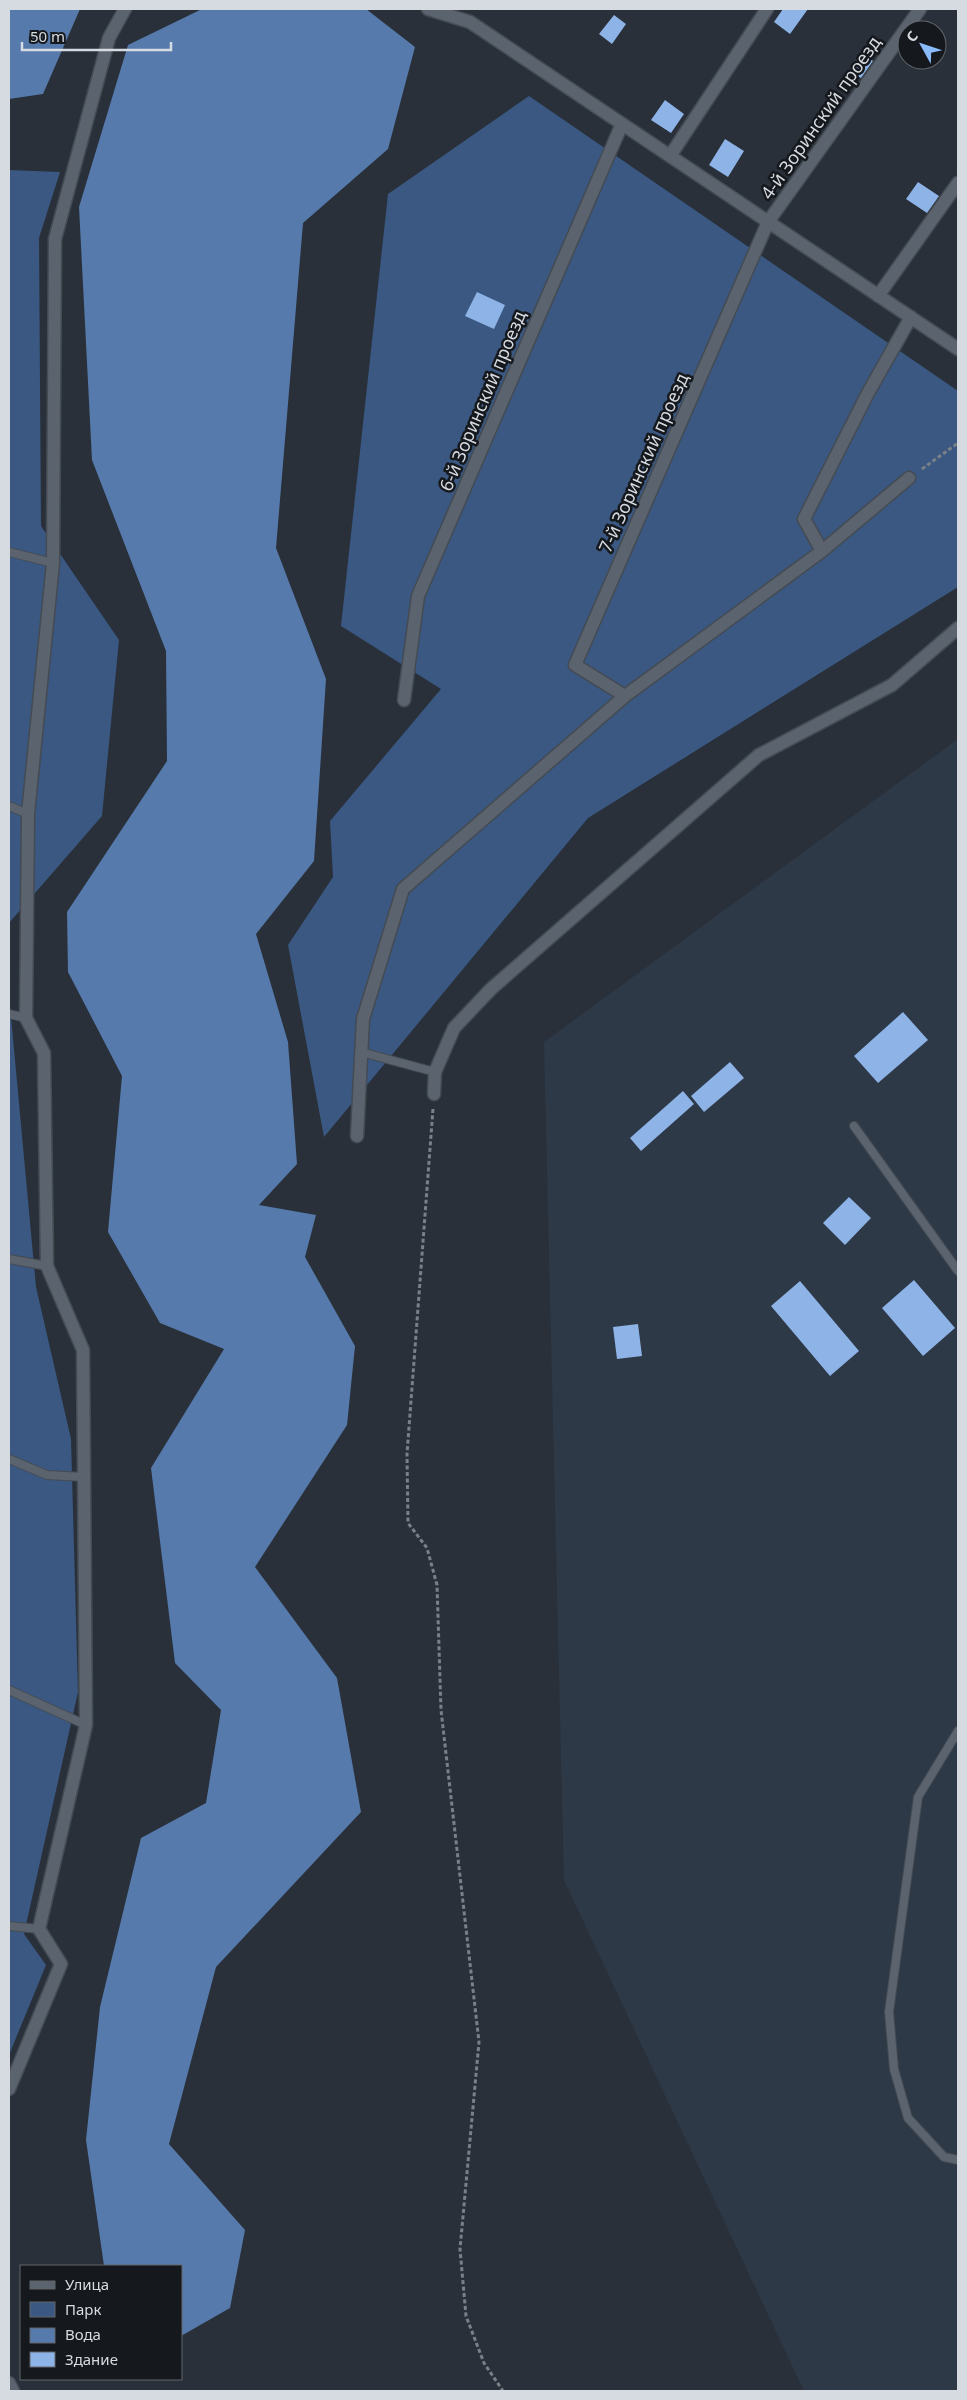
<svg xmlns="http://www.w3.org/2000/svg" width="967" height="2400" viewBox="0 0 967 2400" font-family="'Noto Sans',sans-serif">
	<rect width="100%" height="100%" fill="#29303a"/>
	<!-- built -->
	<path fill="#2e3948" d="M958,739V2391H804L564,1880L544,1042Z"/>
	<!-- green -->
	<path fill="#3a5881" d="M529,96L958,391V587L588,818L324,1137L288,945L333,877L330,821L441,689L341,626L388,194Z
		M9,170L60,172L39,238L41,526L119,640L102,816L9,923Z
		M9,995L36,1287L71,1439L78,1692L24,1934L46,1965L9,2055Z"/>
	<!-- water -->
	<path fill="#567aab" d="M9,9H80L43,94L9,99Z
		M202,9H366L415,47L388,149L303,223L276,548L326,679L314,861L256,934L288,1042L297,1164L259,1205L316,1215L305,1257L355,1346L347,1425L255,1567L337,1678L361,1812L216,1967L169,2144L245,2230L230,2308L181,2336V2266H104L86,2140L100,2007L141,1838L206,1803L221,1710L175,1663L151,1468L224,1349L160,1323L108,1232L122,1076L68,972L67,912L167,761L166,651L92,460L79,207L128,45Z"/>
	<!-- building -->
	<path fill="#8db3e7" d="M783,9H808L790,34L774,22Z
		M614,15L626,24L612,44L599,34Z
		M861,53L873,61L861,78L849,71Z
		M665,100L684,114L671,133L651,120Z
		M725,139L744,151L728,177L709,165Z
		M918,182L939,196L927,213L906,199Z
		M477,292L505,305L494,329L465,316Z
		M903,1012L928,1040L878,1083L854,1056Z
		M730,1062L744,1078L704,1112L691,1096Z
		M683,1091L694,1104L641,1151L630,1138Z
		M849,1197L871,1218L845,1245L823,1223Z
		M914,1280L955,1328L923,1356L882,1308Z
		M800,1281L859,1351L830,1376L771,1306Z
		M638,1324L642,1356L617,1359L613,1327Z"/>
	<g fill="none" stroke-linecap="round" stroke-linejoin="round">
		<defs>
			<path id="service" d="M9,552L53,563
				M9,806L28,814
				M9,1014L26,1018
				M361,1052L435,1072
				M854,1126L958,1271
				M9,1259L47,1266
				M9,1459L47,1475L84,1477
				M9,1690L86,1725
				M958,1731L918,1797L889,2012L894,2069L908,2118L944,2157L958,2160
				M9,1926L39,1929"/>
			<path id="minor" d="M428,9L470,22L958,349
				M670,156L767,9
				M878,296L958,183
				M822,551L804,519L868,393L911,317
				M625,696L575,665L768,222L920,9
				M404,700L418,596L622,124
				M434,1094L435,1072L454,1028L491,989L759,755L892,685L958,628
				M357,1136L363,1019L403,889L625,696L822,551L909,478
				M9,2089L61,1964L39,1929L86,1725L83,1350L47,1266L44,1053L26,1018L28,814L53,563L55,239L109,38L125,9
				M9,2383L13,2391"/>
		</defs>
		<!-- service casing -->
		<use href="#service" stroke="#444b53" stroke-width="10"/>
		<!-- minor casing -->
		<use href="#minor" stroke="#444b53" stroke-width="15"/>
		<!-- path -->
		<path stroke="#7a8088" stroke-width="3" stroke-dasharray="4 2.5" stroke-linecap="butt" d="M922,469L958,443
			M433,1109L407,1454L408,1523L427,1548L437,1585L441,1710L479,2042L460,2249L466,2316L484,2363L503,2391"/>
		<!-- service -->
		<use href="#service" stroke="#5b636e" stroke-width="8"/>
		<!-- minor -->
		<use href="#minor" stroke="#5b636e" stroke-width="12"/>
	</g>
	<g text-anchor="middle" stroke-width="5" stroke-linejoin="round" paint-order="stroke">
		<!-- street labels -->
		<g font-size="18" fill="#d6dbe1" stroke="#15181c">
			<text transform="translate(821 118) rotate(-55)" y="6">4-й Зоринский проезд</text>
			<text transform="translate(483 401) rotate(-67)" y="6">6-й Зоринский проезд</text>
			<text transform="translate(644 463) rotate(-66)" y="6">7-й Зоринский проезд</text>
		</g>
	</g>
	<!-- border -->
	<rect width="967" height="2400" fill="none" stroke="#d6dbe1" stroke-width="20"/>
	<!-- legend -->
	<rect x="20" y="2265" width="162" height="115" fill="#15181c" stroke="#62666b"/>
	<rect x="30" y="2281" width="25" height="8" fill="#5b636e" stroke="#62666b"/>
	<text x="65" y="2290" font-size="15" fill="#d6dbe1">Улица</text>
	<rect x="30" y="2302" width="25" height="15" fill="#3a5881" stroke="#62666b"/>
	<text x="65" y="2315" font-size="15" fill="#d6dbe1">Парк</text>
	<rect x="30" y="2328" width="25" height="15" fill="#567aab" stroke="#62666b"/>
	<text x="65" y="2340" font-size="15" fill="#d6dbe1">Вода</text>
	<rect x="30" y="2352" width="25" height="15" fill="#8db3e7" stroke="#62666b"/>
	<text x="65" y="2365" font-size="15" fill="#d6dbe1">Здание</text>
	<!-- north arrow -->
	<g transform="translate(922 45) rotate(310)"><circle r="24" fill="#15181c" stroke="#62666b"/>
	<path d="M0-4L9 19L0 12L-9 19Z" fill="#89bafc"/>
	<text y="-8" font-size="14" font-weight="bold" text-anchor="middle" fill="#d6dbe1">С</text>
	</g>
	<!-- scale -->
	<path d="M22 42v8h149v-8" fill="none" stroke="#d6dbe1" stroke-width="2.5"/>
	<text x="30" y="42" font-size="15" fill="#d6dbe1" stroke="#15181c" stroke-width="4" paint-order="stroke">50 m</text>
</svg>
